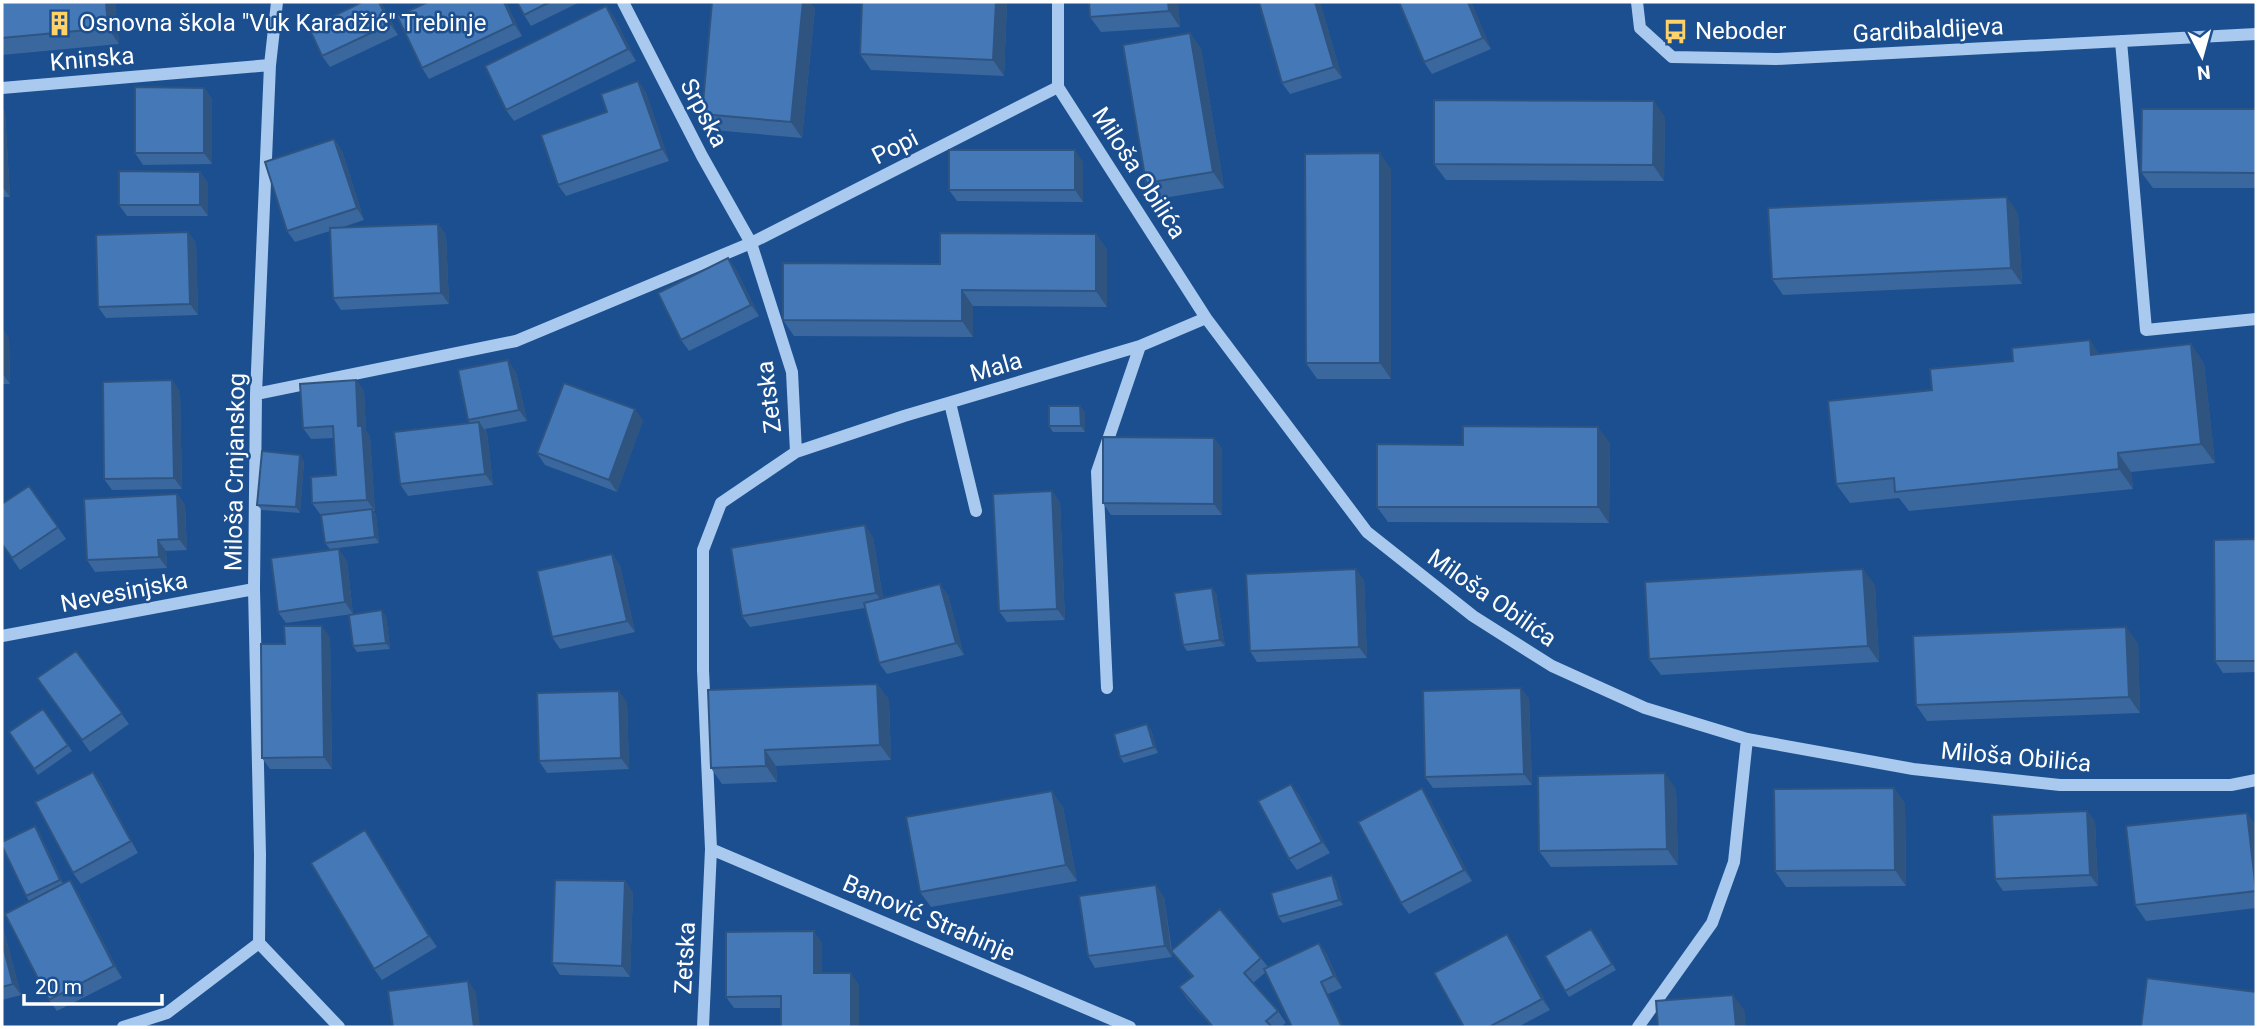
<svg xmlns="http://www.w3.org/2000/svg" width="2258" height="1029" viewBox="0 0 2258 1029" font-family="Roboto,sans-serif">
	<rect width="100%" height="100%" fill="#1b4f8f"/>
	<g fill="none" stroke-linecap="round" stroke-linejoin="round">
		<!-- minor -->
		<path stroke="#a9c9ee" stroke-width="12" d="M623,2L702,156L751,243L1058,87
			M1058,2V87L1206,318L1367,532L1473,616L1552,666L1645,708L1747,739L1913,769L2060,785H2231L2256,780
			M1637,2L1640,28L1672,57L1776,59L2256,34
			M2121,41L2146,330L2256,319
			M2,88L270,65
			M256,394L516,341L751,243L792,372L796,452L721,503L703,550V670L711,849L703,1027
			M950,403L976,511
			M796,452L904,416L1140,346L1206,318
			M2,636L254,589
			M1107,688L1097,472L1140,346
			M711,849L1130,1027
			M259,943L260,855L254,589L256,394L270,65L277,2
			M259,943L339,1027
			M123,1027L167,1013L259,943
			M1638,1027L1712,923L1734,862L1747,739"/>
	</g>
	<!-- wall -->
	<path fill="#3a679d" d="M2,2H115L119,44L2,55Z
		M506,2L522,36L429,79L422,68Z
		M517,2H580L531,26L524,15Z
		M1007,2L1004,76L871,70L860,54Z
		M1089,2H1178L1180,27L1101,32L1090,17Z
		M1259,2H1320L1342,78L1290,94L1282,83Z
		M1399,2H1471L1491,49L1432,74L1424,62Z
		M606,6L614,17L636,61L514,121L506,110Z
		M384,7L398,35L330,67L322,56Z
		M815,8L802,138L713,130L702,114Z
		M1190,33L1201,49L1224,188L1157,199L1146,183Z
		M638,81L646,93L669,161L566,196L558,185L607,112Z
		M204,88L212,99V164L143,165L135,153Z
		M2,107L5,112L10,197H2Z
		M2256,109V188H2153L2141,172Z
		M1665,117L1664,181L1446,180L1434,164Z
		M334,139L342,151L364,220L340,228L438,224L446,235L449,304L341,310L333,298L330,231L295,242L287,231Z
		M1083,162V202L957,201L949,190Z
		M1391,169V379H1317L1306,363Z
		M200,172L208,183V216H127L119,205Z
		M2018,213L2022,284L1783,295L1772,279Z
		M188,232L196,243L198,315L106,318L98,307Z
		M1096,234L1107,250V307L973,306V337L794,336L783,320L940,264Z
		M728,258L736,270L759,316L689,351L681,340Z
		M2,328L9,339L10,384H2Z
		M2191,344L2204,364L2215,463L2131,472L2133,489L1909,511L1899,498L1850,503L1836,484L2099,354Z
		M516,372L527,421L485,429L487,433L493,485L408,496L400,484L470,423L468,420Z
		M172,380L180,392L182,489L112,490L104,479Z
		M356,380L364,391L366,431L370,437L375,511H373L376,515L379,543L330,549L325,543L339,513L320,514L312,503L336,475L334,438L311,439L303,428Z
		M1085,412V432H1053L1049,426Z
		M643,420L617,492L545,465L537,453Z
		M1214,438L1222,449V515H1111L1103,503Z
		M1610,443L1609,523L1388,522L1377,507L1463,445Z
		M304,461L300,513L262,510L257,505Z
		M29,486L66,539L20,570L2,544Z
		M1052,491L1060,503L1065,620L1007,622L999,611Z
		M177,494L185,505L187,550L166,551L167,568L95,572L87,560Z
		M873,537L883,598L948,595L964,655L887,674L879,663L865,608L750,627L742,616Z
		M2256,539V672L2223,673L2215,661Z
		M612,554L620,566L635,632L560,649L552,637Z
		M347,561L353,614L286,623L278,612Z
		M1364,580L1367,658L1257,662L1250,651Z
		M1875,585L1879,662L1661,675L1649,659Z
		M1216,593L1225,646L1187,651L1183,645Z
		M386,616L390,649L357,652L353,646Z
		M330,637L332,769H270L262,758L285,644Z
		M2138,643L2140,713L1927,721L1916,705Z
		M76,651L129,724L90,752L37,678Z
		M877,684L889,700L891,760L776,766L777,782L722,784L711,768Z
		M1521,688L1529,699L1532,785L1433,788L1425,777Z
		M627,702L629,769L547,773L539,761Z
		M43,709L72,751L38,775L9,732Z
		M1151,730L1158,753L1124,763L1120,757Z
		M93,772L101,783L138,853L81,884L73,873Z
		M1291,784L1299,795L1330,853L1297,870L1289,859Z
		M1894,788L1905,804L1906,886L1786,887L1775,871Z
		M1676,789L1678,865L1551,867L1539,851Z
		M1430,800L1472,881L1409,914L1401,903Z
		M1063,807L1077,881L931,907L920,892Z
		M2087,811L2095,822L2098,886L2003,891L1995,879Z
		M2247,813L2256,826V908L2146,921L2135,905Z
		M35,826L39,832L63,883L77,891L122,978L57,1011L49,1000L29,901L26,896Z
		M365,830L437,947L382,980L374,969Z
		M1332,875L1336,881L1343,905L1283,923L1278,917Z
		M625,881L633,893L630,977L560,975L552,963Z
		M1164,897L1172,951L1261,958L1268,967L1319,943L1327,955L1342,988L1328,994L1266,972L1253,983L1278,1011L1286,1023L1280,1027H1212L1187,999L1179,987L1192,977L1172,952V957L1095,968L1088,956Z
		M2,924L21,995L2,1000Z
		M1596,935L1616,970L1569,997L1565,991Z
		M822,943V973L859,985L781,1008H734L726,997Z
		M1515,945L1550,1010L1518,1027H1464Z"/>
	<!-- shaded-wall -->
	<path fill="#305480" d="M106,2H115L119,44L108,28Z
		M379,2H381L384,7L398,35L390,24Z
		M504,2H506L522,36L514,24Z
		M803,2H810L815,8L802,138L791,122Z
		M996,2H1007L1004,76L993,60Z
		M1168,2H1178L1180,27L1169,11Z
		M1315,2H1320L1342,78L1334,67Z
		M1468,2H1471L1491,49L1483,38Z
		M606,6L614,17L636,61L628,49Z
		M1190,33L1201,49L1224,188L1213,172Z
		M638,81L646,93L669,161L662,149Z
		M204,88L212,99V164L204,153Z
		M1654,101L1665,117L1664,181L1653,165Z
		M2,107L5,112L10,197L2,186Z
		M334,139L342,151L364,220L357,208Z
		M1075,150L1083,162V202L1075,190Z
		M1380,153L1391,169V379L1380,363Z
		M200,172L208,183V216L200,205Z
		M2007,197L2018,213L2022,284L2011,268Z
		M438,224L446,235L449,304L441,293Z
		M188,232L196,243L198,315L190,304Z
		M1096,234L1107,250V307L1096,291Z
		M728,258L736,270L759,316L751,305Z
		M962,290L973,306V337L962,321Z
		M2,328L9,339L10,384L2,373Z
		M2090,340L2103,360L2091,355Z
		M2191,344L2204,364L2215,463L2201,444Z
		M508,360L516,372L527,421L519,410Z
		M172,380L180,392L182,489L174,478Z
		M356,380L364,391L366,431L370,437L375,511L367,500L358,426Z
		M1080,406L1085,412V432L1081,426Z
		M635,409L643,420L617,492L609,480Z
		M479,422L487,433L493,485L485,474Z
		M1598,427L1610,443L1609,523L1598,507Z
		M1214,438L1222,449V515L1214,504Z
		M2118,453L2131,472L2133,489L2119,469Z
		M300,455L304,461L300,513L296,507Z
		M1052,491L1060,503L1065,620L1057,609Z
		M177,494L185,505L187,550L179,539Z
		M372,509L376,515L379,543L375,537Z
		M865,525L873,537L884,605L876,593Z
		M158,540L166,551L167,568L159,557Z
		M339,549L347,561L353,614L345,602Z
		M612,554L620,566L635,632L627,621Z
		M1356,569L1364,580L1367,658L1359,647Z
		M1863,569L1875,585L1879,662L1868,646Z
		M940,584L948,595L964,655L956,643Z
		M1212,588L1216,593L1225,646L1220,640Z
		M382,610L386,616L390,649L386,643Z
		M322,626L330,637L332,769L324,757Z
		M2126,627L2138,643L2140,713L2129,697Z
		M877,684L889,700L891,760L880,745Z
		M1521,688L1529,699L1532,785L1524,774Z
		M619,691L627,702L629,769L621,758Z
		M1147,724L1151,730L1158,753L1154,747Z
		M765,750L776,766L777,782L766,766Z
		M93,772L101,783L138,853L131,841Z
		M1665,773L1676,789L1678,865L1667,849Z
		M1291,784L1299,795L1330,853L1322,842Z
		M1422,788L1430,800L1472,881L1464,870Z
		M1894,788L1905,804L1906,886L1895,870Z
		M1052,791L1063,807L1077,881L1066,865Z
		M2087,811L2095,822L2098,886L2090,875Z
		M2247,813L2256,826V891Z
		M35,826L39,832L64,886L60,880Z
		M365,830L373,842L437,947L429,936Z
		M1332,875L1336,881L1343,905L1339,900Z
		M70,880L77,891L122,978L114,966Z
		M625,881L633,893L630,977L622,966Z
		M1156,885L1164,897L1172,957L1165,946Z
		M2,924L21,995L13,984L2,942Z
		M814,931L822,943V985L814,973Z
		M1507,934L1515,945L1550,1010L1542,999Z
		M1319,943L1327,955L1342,988L1334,976Z
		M851,973L859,985V1027H851Z
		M468,981L476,992L480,1027H474Z
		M1321,982L1328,994L1344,1027H1342Z
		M1733,995L1745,1011L1746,1027H1736Z"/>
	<!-- building -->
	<path fill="#4478b7" stroke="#305480" stroke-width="2" d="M2,2H106L108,28L2,38Z
		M362,2H379L390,24L322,56L309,28Z
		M428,2H504L514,24L422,68L397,16Z
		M517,2H550L524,15Z
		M712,2H803L791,122L702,114Z
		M862,2H996L993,60L860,54Z
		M1089,2H1168L1169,11L1090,17Z
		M1259,2H1315L1334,67L1282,83Z
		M1399,2H1468L1483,38L1424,62Z
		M606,6L628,49L506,110L485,66Z
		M1190,33L1213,172L1146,183L1123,45Z
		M638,81L662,149L558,185L541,135L607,112L601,94Z
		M135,87L204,88V153H135Z
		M1434,100L1654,101L1653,165L1434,164Z
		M2142,109H2256V173L2141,172Z
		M334,139L357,208L287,231L265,162Z
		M949,150H1075V190H949Z
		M1380,153V363H1306L1305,154Z
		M119,171L200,172V205H119Z
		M2007,197L2011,268L1772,279L1768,208Z
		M438,224L441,293L333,298L330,228Z
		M188,232L190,304L98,307L96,235Z
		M940,233L1096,234V291L962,290V321L783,320V263L940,264Z
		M728,258L751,305L681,340L658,293Z
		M2090,340L2091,355L2191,344L2201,444L2118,453L2119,469L1895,492L1894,478L1836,484L1828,401L1932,390L1930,369L2013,361L2012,348Z
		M508,360L519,410L468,420L458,370Z
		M172,380L174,478L104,479L103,382Z
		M356,380L358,426H362L367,500L312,503L311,477L336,475L333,426L303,428L300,384Z
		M564,383L635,409L609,480L537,453Z
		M1049,406H1080L1081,426H1049Z
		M479,422L485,474L400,484L394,432Z
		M1463,426L1598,427V507H1377V444L1463,445Z
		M1103,437L1214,438V504L1103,503Z
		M262,451L300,455L296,507L257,505Z
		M29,486L58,527L12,558L2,544V504Z
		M1052,491L1057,609L999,611L993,494Z
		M177,494L179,539L158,540L159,557L87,560L84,499Z
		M372,509L375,537L325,543L321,515Z
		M865,525L876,593L742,616L731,548Z
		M2256,539V661H2215L2214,540Z
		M339,549L345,602L278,612L271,558Z
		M612,554L627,621L552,637L537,571Z
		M1356,569L1359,647L1250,651L1246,574Z
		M1863,569L1868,646L1649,659L1645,582Z
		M940,584L956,643L879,663L864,603Z
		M1212,588L1220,640L1183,645L1174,593Z
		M382,610L386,643L353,646L349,615Z
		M284,626H322L324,757L262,758L261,644H285Z
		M2126,627L2129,697L1916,705L1913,636Z
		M76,651L122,713L82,740L37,678Z
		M877,684L880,745L765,750L766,766L711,768L708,690Z
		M1521,688L1524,774L1425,777L1423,691Z
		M619,691L621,758L539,761L537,693Z
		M43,709L68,745L34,769L9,732Z
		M1147,724L1154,747L1120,757L1114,734Z
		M93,772L131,841L73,873L35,802Z
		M1665,773L1667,849L1539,851L1538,776Z
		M1291,784L1322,842L1289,859L1258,801Z
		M1422,788L1464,870L1401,903L1358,822Z
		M1894,788L1895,870L1775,871L1774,789Z
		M1052,791L1066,865L920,892L906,817Z
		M2087,811L2090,875L1995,879L1992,815Z
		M2247,813L2256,891L2135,905L2126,826Z
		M35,826L60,880L26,896L2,846V842Z
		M365,830L429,936L374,969L311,863Z
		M1332,875L1339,900L1278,917L1271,893Z
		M70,880L114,966L49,1000L5,914Z
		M555,880L625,881L622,966L552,963Z
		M1156,885L1165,946L1088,956L1079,896Z
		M1220,909L1261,958L1244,973L1278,1011L1266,1021L1272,1027H1213L1179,987L1193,976L1171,951Z
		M1591,929L1612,964L1565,991L1545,956Z
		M814,931V973H851V1027H781V996L726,997V932Z
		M1507,934L1542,999L1489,1027H1464L1434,973Z
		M2,942L13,984L2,987Z
		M1319,943L1334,976L1321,982L1342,1027H1292L1264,969Z
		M2147,978L2256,992V1027H2141Z
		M468,981L474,1027H393L388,991Z
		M1733,995L1736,1027H1658L1656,1001Z"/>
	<!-- icons -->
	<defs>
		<symbol id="building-bare" viewBox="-9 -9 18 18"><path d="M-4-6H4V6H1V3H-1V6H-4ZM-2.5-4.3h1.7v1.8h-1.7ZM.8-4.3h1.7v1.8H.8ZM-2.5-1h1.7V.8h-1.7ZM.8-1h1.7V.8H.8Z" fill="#ffd166" stroke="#1b4f8f" stroke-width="2.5" paint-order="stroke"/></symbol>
		<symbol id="bus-bare" viewBox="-9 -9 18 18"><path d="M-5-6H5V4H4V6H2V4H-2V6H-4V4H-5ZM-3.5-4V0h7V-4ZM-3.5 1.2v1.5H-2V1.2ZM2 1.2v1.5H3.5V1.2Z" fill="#ffd166" stroke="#1b4f8f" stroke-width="2.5" paint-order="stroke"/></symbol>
	</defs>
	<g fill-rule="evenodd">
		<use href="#building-bare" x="42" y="6" width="35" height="35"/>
		<use href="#bus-bare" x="1658" y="14" width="35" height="35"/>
	</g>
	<g text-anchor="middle" stroke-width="5" stroke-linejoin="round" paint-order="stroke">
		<!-- poi labels -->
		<g font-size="24" fill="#fff" stroke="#1b4f8f" text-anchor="start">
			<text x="79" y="31">Osnovna škola "Vuk Karadžić" Trebinje</text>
			<text x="1695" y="39">Neboder</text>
		</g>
		<!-- street labels -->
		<g font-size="24" fill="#fff" stroke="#1b4f8f">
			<text transform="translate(1928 30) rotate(-3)" y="8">Gardibaldijeva</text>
			<text transform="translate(92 59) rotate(-5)" y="8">Kninska</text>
			<text transform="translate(704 113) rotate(62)" y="8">Srpska</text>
			<text transform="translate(895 147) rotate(-27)" y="8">Popi</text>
			<text transform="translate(1139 173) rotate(57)" y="8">Miloša Obilića</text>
			<text transform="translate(996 367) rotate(-16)" y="8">Mala</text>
			<text transform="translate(769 397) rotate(-97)" y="8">Zetska</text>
			<text transform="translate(235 472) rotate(-89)" y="8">Miloša Crnjanskog</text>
			<text transform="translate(124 592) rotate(-11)" y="8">Nevesinjska</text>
			<text transform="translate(1492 598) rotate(35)" y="8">Miloša Obilića</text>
			<text transform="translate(2016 757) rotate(5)" y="8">Miloša Obilića</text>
			<text transform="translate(929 918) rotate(23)" y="8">Banović Strahinje</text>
			<text transform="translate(685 958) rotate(-87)" y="8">Zetska</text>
		</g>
	</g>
	<!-- border -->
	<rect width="2258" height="1029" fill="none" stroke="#ffffff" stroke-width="7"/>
	<!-- north arrow -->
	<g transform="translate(2202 56) rotate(174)" stroke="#1b4f8f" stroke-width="5" paint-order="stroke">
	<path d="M0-5L12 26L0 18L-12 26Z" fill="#ffffff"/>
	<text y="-10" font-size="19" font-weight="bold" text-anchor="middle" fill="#ffffff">N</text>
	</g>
	<!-- scale -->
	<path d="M24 994v10h138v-10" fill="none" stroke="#ffffff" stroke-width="3.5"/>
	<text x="35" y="994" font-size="21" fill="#ffffff" stroke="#1b4f8f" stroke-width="5" paint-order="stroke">20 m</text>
</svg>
